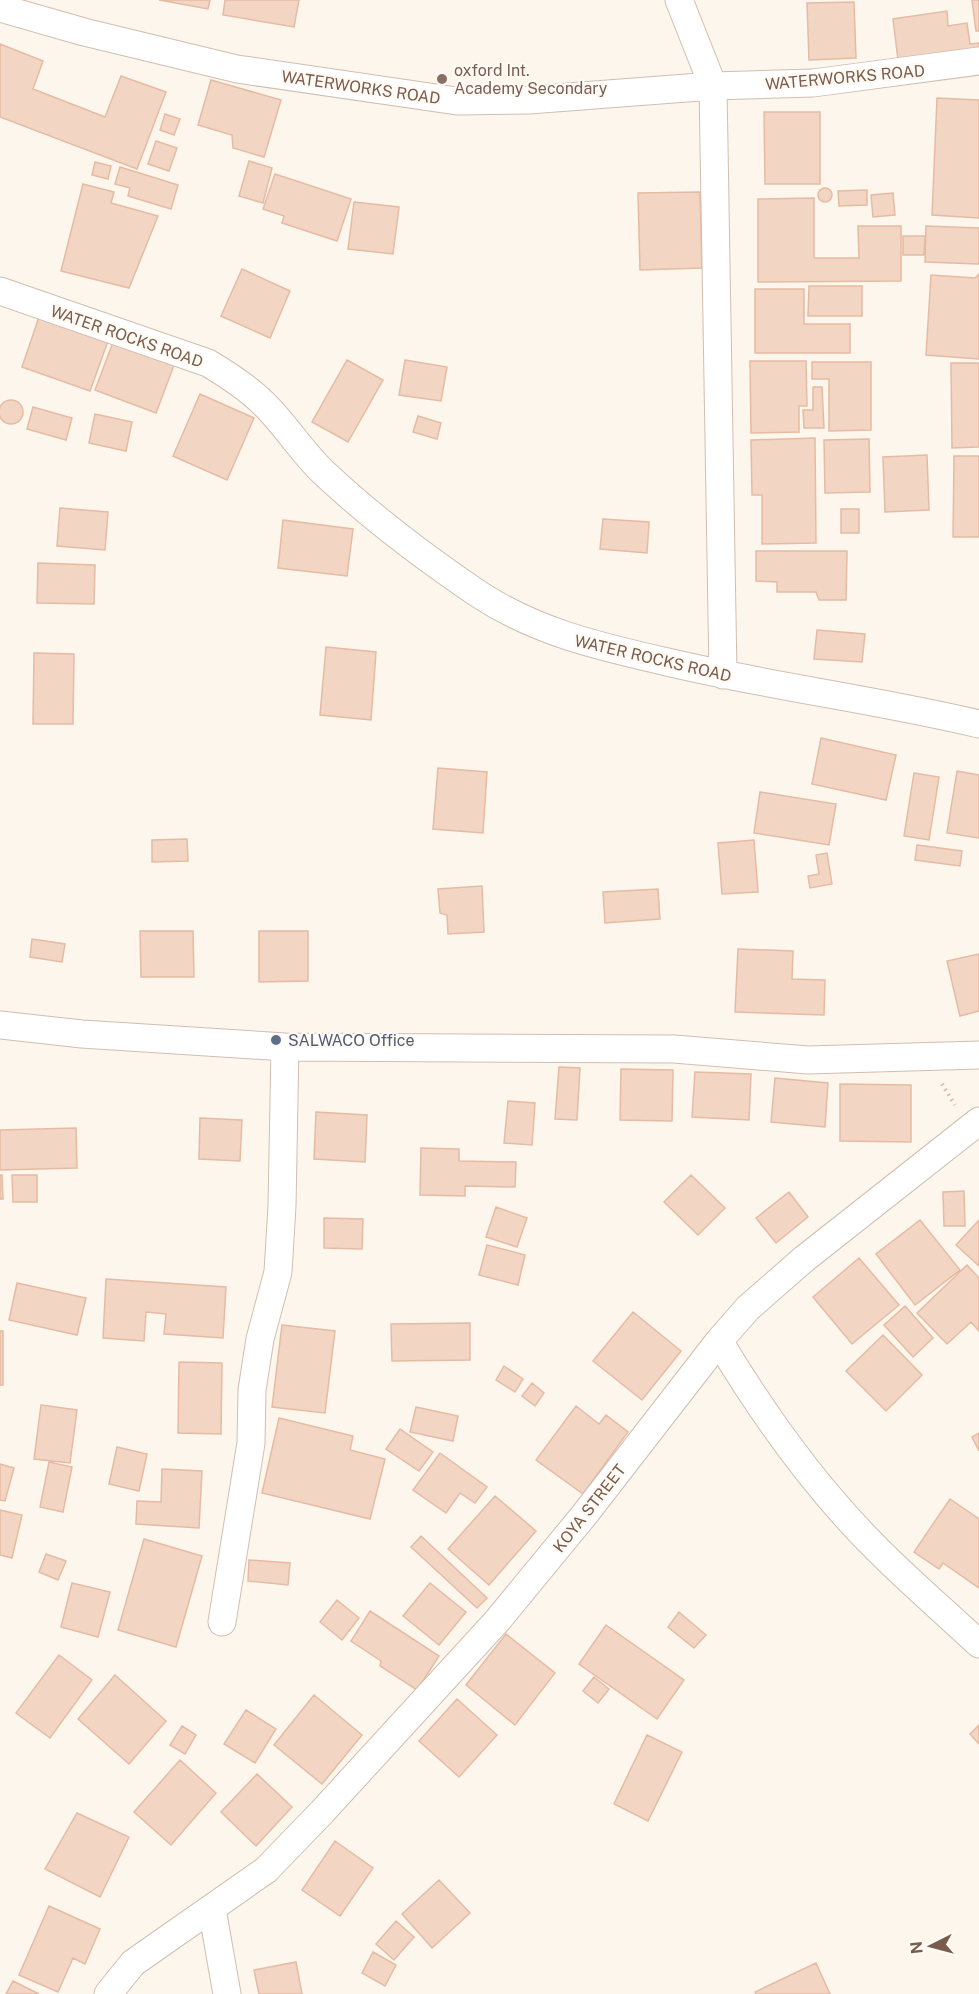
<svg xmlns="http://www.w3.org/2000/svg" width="979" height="1994" viewBox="0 0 979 1994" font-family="'Public Sans',sans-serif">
	<rect width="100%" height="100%" fill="#fdf6ec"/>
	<!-- building -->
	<path fill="#f3d5c3" stroke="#e6bba3" stroke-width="1.5" d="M159,0H210L208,9Z
		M225,0H299L294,27L223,15Z
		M972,0H979V31H976Z
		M854,2L856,58L809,60L807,3Z
		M947,11L948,26L967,23L970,44L979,43V57L899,68L893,19Z
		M0,44L43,61L33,89L105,117L121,76L166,92L137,169L0,117Z
		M211,80L281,100L264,157L233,148L232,135L198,125Z
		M937,98L979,100V218L932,215Z
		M764,112H820V184H765Z
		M165,114L180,119L174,135L160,130Z
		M156,141L177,148L169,171L148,164Z
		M249,161L272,168L263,203L239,196Z
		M95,162L111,166L108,179L92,175Z
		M120,167L178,185L171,209L128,196L130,188L115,184Z
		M275,174L351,199L337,241L282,223L284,216L263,209Z
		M83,184L114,192L111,203L158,216L129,288L61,271Z
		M818 195a7 7 0 1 1 14 0a7 7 0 1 1-14 0Z
		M867,190V205L839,206L838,191Z
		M700,192L702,268L640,270L638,193Z
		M893,193L895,215L873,217L871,195Z
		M814,198V258H859L858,226H901V281L758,282V199Z
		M354,202L399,207L393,254L348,249Z
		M926,226L979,228V264L925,262Z
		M903,236H925L924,255H903Z
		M242,269L290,291L270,338L221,316Z
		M979,274V359L926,355L931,275L975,278Z
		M809,286H862V316H808Z
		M755,289H804V324H850V353H755Z
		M39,317L108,341L90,391L22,367Z
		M115,337L176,360L156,413L95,390Z
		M347,360L383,380L348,442L312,422Z
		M405,360L447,367L441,401L399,395Z
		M750,361H806L807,406H799V432L751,433Z
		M812,362H871V430L829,431V379H812Z
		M951,363H979V447L952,448Z
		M813,387H822L824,428H804L803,410H813Z
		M200,394L254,418L227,480L173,456Z
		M-1 412a12 12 0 1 1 24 0a12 12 0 1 1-24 0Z
		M33,407L72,418L66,440L27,429Z
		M95,414L132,422L126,451L89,443Z
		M418,416L441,423L437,439L413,432Z
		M815,438L816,543L762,544V495H752L751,440Z
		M869,439L870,492L825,493L824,440Z
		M927,455L929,510L885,512L883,457Z
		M954,456H979V537H953Z
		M60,508L108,512L105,550L57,546Z
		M841,509H859V533H841Z
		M603,519L649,522L647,553L600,549Z
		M283,520L353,529L347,576L278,568Z
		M756,551H847L846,600H819L816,592H777V582L756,581Z
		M38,563L95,565L94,604L37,603Z
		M817,630L865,634L862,662L814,659Z
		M326,647L376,652L371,720L320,715Z
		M34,653L74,654L73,724H33Z
		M821,738L896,755L886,800L812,784Z
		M438,768L487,772L483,833L433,829Z
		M957,771L979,775V838L947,833Z
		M914,773L939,777L929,840L904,836Z
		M760,792L836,804L829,845L754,833Z
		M187,839L188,861L152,862V840Z
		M754,840L758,892L722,894L718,843Z
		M917,845L962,851L960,866L915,860Z
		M827,853L832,884L810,888L808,876L819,874L816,855Z
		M482,886L484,932L448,934L447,915L440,913L438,889Z
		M658,889L660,919L605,923L603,892Z
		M140,931H193L194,977H141Z
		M259,931H308V981L259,982Z
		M32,939L65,944L62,962L30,957Z
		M738,949L793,951L792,979L825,980L824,1015L735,1012Z
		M979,954V1011L960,1016L947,961Z
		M559,1067L580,1068L577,1120L555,1119Z
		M621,1069L673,1070L672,1121L620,1120Z
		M695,1072L751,1074L749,1120L692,1117Z
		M775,1078L828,1083L825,1127L771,1122Z
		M840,1084L911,1085V1142L840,1141Z
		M508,1101L535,1103L532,1145L504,1143Z
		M316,1112L367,1115L365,1162L314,1159Z
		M200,1118L242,1120L240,1161L199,1159Z
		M76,1128L77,1168L0,1170V1130Z
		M421,1148L459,1149V1161L516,1162L515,1187L465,1186V1196L420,1195Z
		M0,1175H2L3,1199H0Z
		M12,1175H37V1202H13Z
		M691,1175L725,1208L698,1235L664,1202Z
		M964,1191L965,1226H944L943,1192Z
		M789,1192L808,1217L776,1243L756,1218Z
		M496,1207L527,1218L517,1247L486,1237Z
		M324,1218L363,1219L362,1249L324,1248Z
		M920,1220L960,1270L915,1305L876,1254Z
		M979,1220V1266L956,1245Z
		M487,1245L525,1255L518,1285L479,1275Z
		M859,1258L899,1305L852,1344L813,1297Z
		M967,1265L979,1278V1331L971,1322L947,1344L917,1313Z
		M106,1279L226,1287L223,1338L164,1334L166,1314L146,1312L144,1341L103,1338Z
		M17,1283L86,1298L77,1335L9,1320Z
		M905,1306L933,1338L913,1357L884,1325Z
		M633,1312L681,1351L642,1400L593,1361Z
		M470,1323V1360L392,1361L391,1324Z
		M282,1325L335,1331L325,1413L272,1407Z
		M0,1331H3V1385H0Z
		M883,1335L922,1375L886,1411L846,1371Z
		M179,1362L222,1363L221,1434L178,1433Z
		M504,1366L523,1379L515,1392L496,1380Z
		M532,1383L544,1393L535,1406L522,1396Z
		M41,1405L77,1410L70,1463L34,1459Z
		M576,1406L599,1424L606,1415L628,1432L583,1494L536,1460Z
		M416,1407L458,1416L453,1441L410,1432Z
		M279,1418L353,1436L350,1450L385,1459L370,1519L262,1493Z
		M400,1429L433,1452L419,1471L386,1449Z
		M979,1433V1451L972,1437Z
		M117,1447L147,1454L139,1491L109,1484Z
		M440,1453L487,1487L475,1503L460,1493L446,1513L413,1490Z
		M49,1462L72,1467L63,1512L40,1507Z
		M0,1464L14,1468L5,1501L0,1500Z
		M162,1469L202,1471L199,1528L136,1524L137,1501L161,1502Z
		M495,1496L536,1531L489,1585L448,1549Z
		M950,1499L979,1519V1588L943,1563L939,1569L914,1552Z
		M0,1510L22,1515L12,1558L0,1555Z
		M421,1536L487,1598L477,1608L411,1547Z
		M144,1539L202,1556L176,1647L118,1630Z
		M46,1554L66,1561L58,1580L39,1572Z
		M249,1560L290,1563L288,1585L248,1581Z
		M72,1583L110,1592L98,1637L61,1627Z
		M430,1583L466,1612L439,1645L403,1616Z
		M337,1600L359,1618L342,1640L320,1622Z
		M370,1611L439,1656L417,1690L380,1666L381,1661L351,1641Z
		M679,1612L706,1635L694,1648L668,1627Z
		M606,1625L684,1680L657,1719L579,1664Z
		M506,1634L555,1673L515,1725L466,1685Z
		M59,1655L92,1680L50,1738L16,1713Z
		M115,1675L166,1721L129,1764L78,1719Z
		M594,1677L609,1689L598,1703L583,1691Z
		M314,1695L362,1735L322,1784L274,1745Z
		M457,1699L497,1735L459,1777L419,1741Z
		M246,1710L276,1729L255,1763L224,1744Z
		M979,1725V1744L970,1734Z
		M182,1726L196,1735L185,1754L170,1745Z
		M647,1735L682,1752L648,1821L614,1804Z
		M180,1760L216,1793L171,1845L134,1812Z
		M257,1774L292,1807L256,1846L221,1812Z
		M77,1813L129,1837L100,1897L45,1869Z
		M335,1841L373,1868L340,1916L302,1890Z
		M439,1880L470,1913L432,1948L402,1914Z
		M49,1906L100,1929L85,1964L73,1958L58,1992L19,1975Z
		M396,1921L414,1937L394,1960L376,1944Z
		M373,1952L396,1965L385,1986L362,1973Z
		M296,1962L302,1994H259L254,1970Z
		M816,1963L830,1994H756L755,1992Z
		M13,1981L39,1994H6Z"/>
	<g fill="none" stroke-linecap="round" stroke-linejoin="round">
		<defs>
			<path id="minor" d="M679,0L713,86L723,675
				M0,8L84,32L237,69L457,101L529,100L713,86L813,83L979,61
				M0,291L208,363C228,375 247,387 263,403C285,424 301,451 323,472C371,517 425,558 480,595C537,632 598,646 663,661C767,686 874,699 979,724
				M0,1025L82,1034L285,1047L674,1049L808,1060L979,1055
				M719,1341C764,1416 816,1489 879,1551C911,1583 946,1613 979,1644
				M222,1622L251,1443L252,1390L260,1339L278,1272L282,1206L285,1047
				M212,1909L227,1994
				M108,1994L133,1963L266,1870L322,1812L497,1621L585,1514L719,1341L748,1308L804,1259L979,1121"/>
		</defs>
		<!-- minor casing -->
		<use href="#minor" stroke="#d1beb0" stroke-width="29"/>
		<!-- path -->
		<path stroke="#d9b8a5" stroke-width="4" stroke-dasharray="1.5 4.5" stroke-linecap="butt" d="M942,1084L955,1105"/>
		<!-- minor -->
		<use href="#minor" stroke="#fff" stroke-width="27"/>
	</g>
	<!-- markers -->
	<circle fill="#8d6e63" stroke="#fffaf3" stroke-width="2" cx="442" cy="79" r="6"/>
	<circle fill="#5c6f8a" stroke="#fffaf3" stroke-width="2" cx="276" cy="1040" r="6"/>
	<g text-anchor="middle" stroke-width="4.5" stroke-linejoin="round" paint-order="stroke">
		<!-- education labels -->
		<g font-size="16" fill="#785e54" stroke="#fffaf3" text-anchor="start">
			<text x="454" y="76">oxford Int.<tspan x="454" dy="18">Academy Secondary</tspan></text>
		</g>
		<!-- street labels -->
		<g font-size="16" fill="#7a5c4d" stroke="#fffaf3">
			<text transform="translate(845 77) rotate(-5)" y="6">WATERWORKS ROAD</text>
			<text transform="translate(361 87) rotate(8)" y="6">WATERWORKS ROAD</text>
			<text transform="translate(127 336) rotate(19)" y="6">WATER ROCKS ROAD</text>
			<text transform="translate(653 658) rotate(13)" y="6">WATER ROCKS ROAD</text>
			<text transform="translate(589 1508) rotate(-52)" y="6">KOYA STREET</text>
		</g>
		<!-- service labels -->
		<g font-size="16" fill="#4e5e75" stroke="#fffaf3" text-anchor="start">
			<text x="288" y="1046">SALWACO Office</text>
		</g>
	</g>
	<!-- north arrow -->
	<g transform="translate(931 1946) rotate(264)" stroke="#fffaf3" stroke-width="4.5" paint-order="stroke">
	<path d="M0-4.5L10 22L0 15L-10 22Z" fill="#7a5c4d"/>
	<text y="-9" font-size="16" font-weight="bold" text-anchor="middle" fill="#7a5c4d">N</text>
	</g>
</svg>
